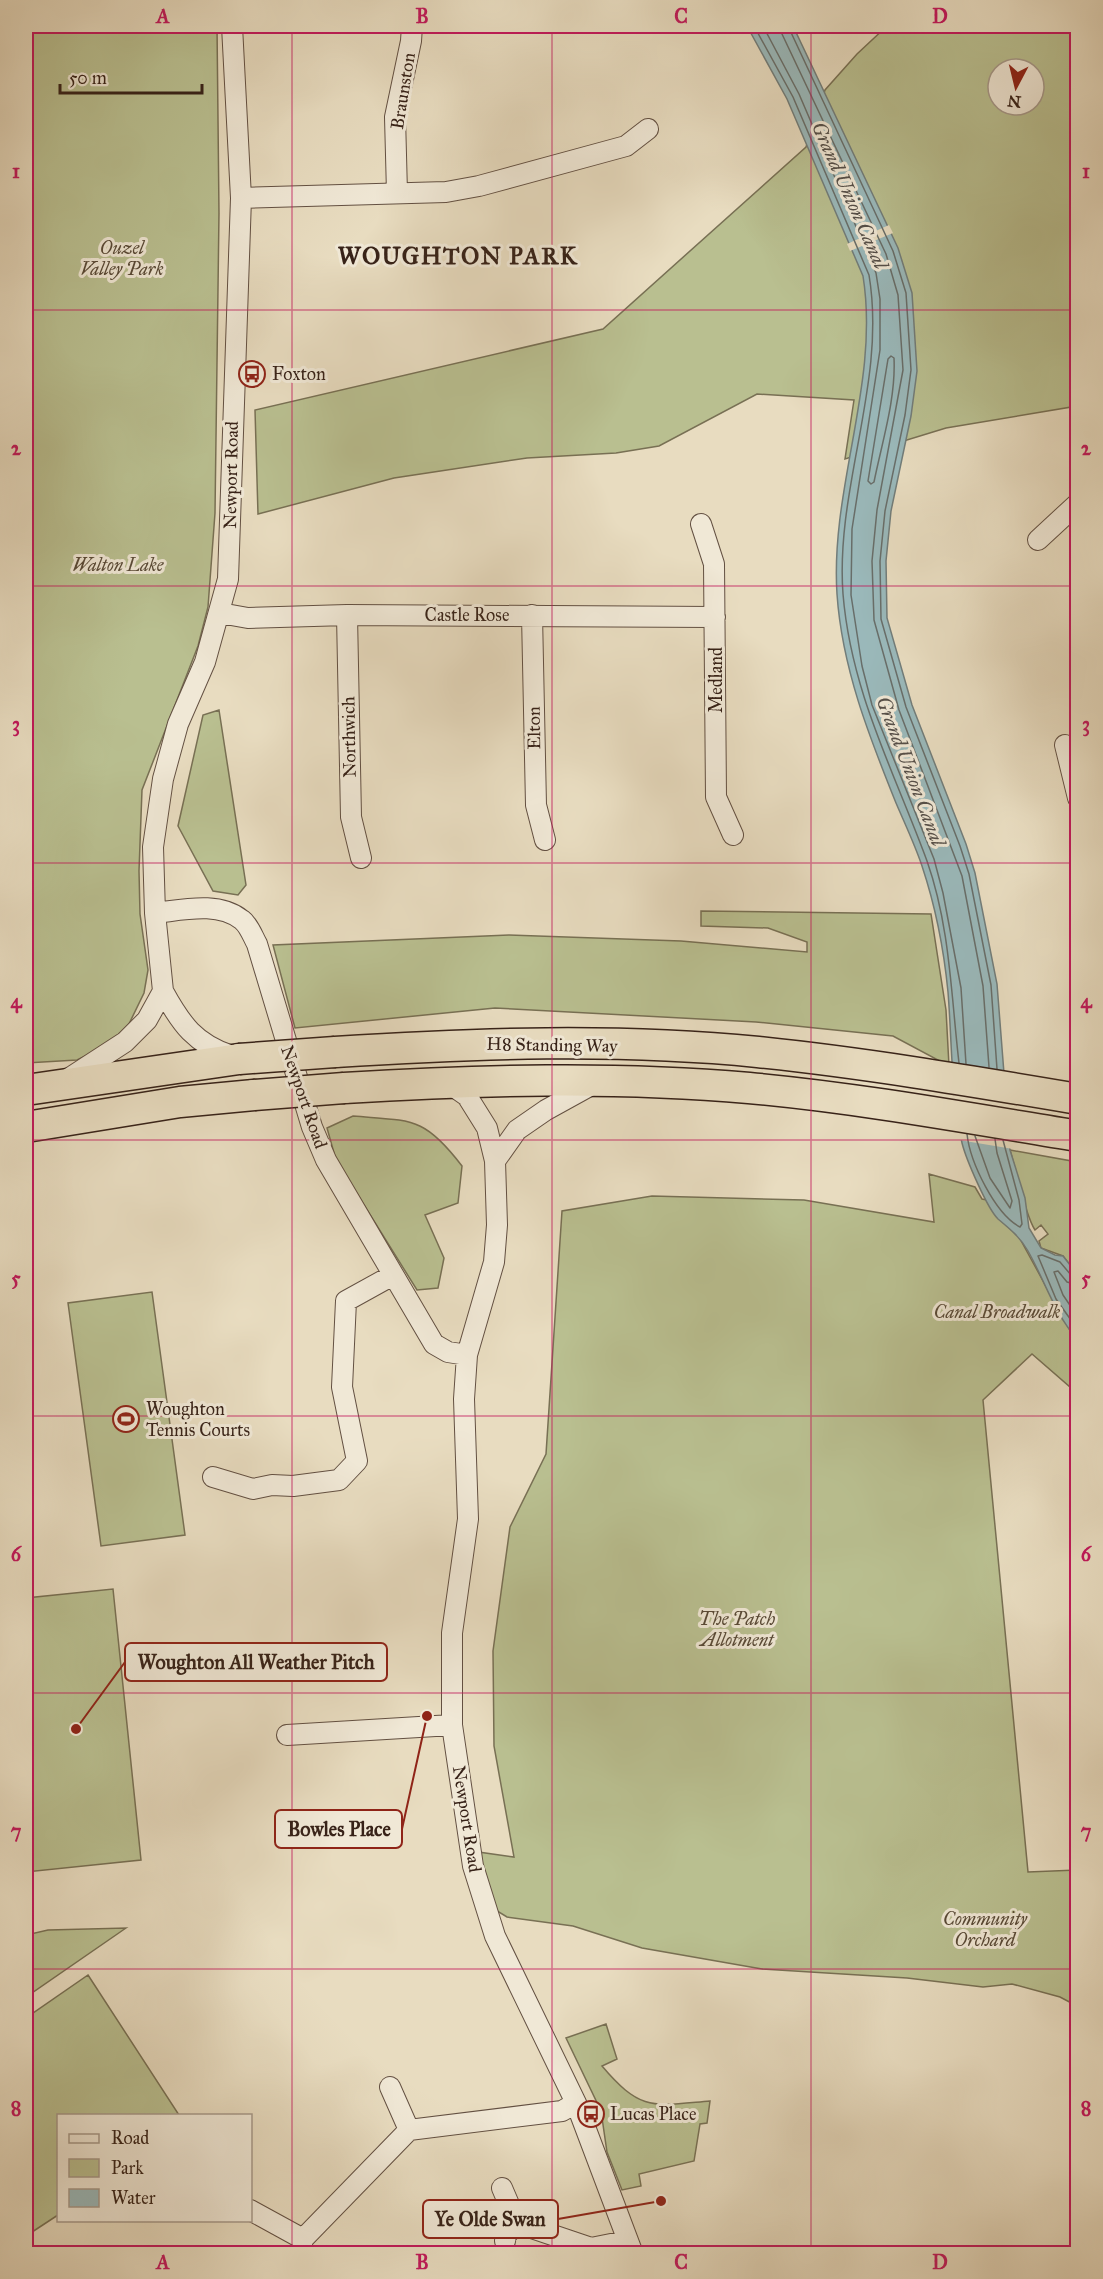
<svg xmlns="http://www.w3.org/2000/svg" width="1103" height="2279" viewBox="0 0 1103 2279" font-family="'IM FELL Great Primer',serif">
	<rect width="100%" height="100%" fill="#e8dcc0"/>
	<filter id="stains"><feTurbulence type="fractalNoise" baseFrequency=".00333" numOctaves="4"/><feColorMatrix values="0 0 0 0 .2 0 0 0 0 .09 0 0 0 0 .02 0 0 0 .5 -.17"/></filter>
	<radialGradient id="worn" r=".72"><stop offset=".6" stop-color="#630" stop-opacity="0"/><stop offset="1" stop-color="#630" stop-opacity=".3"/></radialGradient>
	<!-- green -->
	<path fill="#b9bf90" stroke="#787054" stroke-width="1.5" fill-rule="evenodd" d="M26,26H217L219,213L215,513L208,607L198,646L142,790L139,871L140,914L148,970L144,993L127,1028L100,1049L77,1060L26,1063Z
		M887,26H1077V406L946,428L845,459L854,400L757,394L659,446L616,453L527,458L394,478L258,514L255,410L603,329L806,147L825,90L857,54ZM998,69H1034V105H998Z
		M219,710L246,885L238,895L213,891L178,826L203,715Z
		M701,911L931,914L946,1010L949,1066L893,1036L756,1022L495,1008L295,1028L273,945L509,935L681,941L807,952V942L768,928L701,926Z
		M353,1116C412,1121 424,1116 462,1166L458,1203L425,1215L444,1258L438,1288L417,1290L336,1160L327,1128Z
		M1010,1150L1077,1162V1274L1063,1256L1041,1248L1039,1241L1048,1234L1041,1225L1035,1230C1025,1215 1016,1170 1010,1150Z
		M929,1174L975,1187L982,1199L987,1200L998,1218L1019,1237L1071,1332L1077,1339V1393L1032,1354L983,1400L1028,1872L1077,1870V2006L1060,1997L1012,1984L983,1987L907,1978L762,1969L642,1948L573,1926L507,1917L484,1903L471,1851L514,1857L494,1746L493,1651L510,1527L546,1454L562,1211L652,1196L804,1200L934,1222Z
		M152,1292L185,1535L101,1546L68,1303Z
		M113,1589L141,1860L26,1872V1598Z
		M126,1928L26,1997V1935L48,1930Z
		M88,1975L179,2115L58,2116V2215L26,2236V2018Z
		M606,2024L617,2059L602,2066C641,2112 653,2106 710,2101L707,2123L700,2124L694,2161L639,2174L641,2186L622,2190L607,2152L601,2111L566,2038Z"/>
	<!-- water -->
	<path fill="#9ab9bb" stroke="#727d7a" stroke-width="1.5" d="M747,26H793L898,248L912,293L917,371L911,416L891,511L886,561L887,618L912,705L966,844L975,873L997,984L1010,1150L1025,1198L1029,1228L1041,1248L1055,1255L1063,1256L1077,1274V1339C1054,1313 1045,1281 1028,1251C1020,1237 1010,1229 998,1219C987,1208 966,1159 962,1143C951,1095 952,1042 948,992C944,951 935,905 922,866C915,845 905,824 896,803C869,736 842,668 837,594C830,487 880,382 863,276L787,99Z"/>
	<!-- pier -->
	<path fill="#e8dcc0" d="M889,225L893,233L850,251L847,244Z
		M950,1065L1006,1076L1013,1149L959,1140Z"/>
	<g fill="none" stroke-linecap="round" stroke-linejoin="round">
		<!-- shore -->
		<path stroke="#686e6a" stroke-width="1.5" d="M754,26L793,97L869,275C887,382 835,487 843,594C851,692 894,771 927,861C950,926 951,995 959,1063
			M763,26L799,94L876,273L880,299V350L852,529L851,595L862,666L872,705L934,859L943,893L961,988L966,1064
			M780,26L782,34L886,254L898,295L903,370L877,510L872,561L874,620L899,710L962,876L983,986L989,1067
			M788,26L893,251L906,293L911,370L905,415L885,511L880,561L881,619L906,707L960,846L969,874L991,985L997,1069
			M891,356L894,358C896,399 882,442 874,482L871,484L868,481L888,359Z
			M967,1134C970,1162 995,1214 1020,1227L1022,1224L1019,1200L1003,1140
			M975,1136L990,1178L1010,1208L1012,1201L997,1153L995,1139
			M1078,1277L1071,1275L1060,1262L1042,1255L1038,1256L1056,1299L1078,1330
			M1078,1285L1067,1282L1058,1271L1054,1272L1063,1295L1078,1317"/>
		<defs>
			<path id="minor" d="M397,193L395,117L411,41L412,26
				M241,198L446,192L479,186L626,146L648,129
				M701,524L714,564L716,797L733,835
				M1038,540L1078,503
				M220,613L248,618L347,615L715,617
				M347,615L351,817L361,858
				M532,615L536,805L545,840
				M1065,745L1078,798
				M155,913C183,910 218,901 242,920C249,925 253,937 257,944L312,1127L326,1160L434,1344L448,1352L467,1355
				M163,991C181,1024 195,1044 232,1056
				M68,1079L125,1042L147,1020L163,991L155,913L153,847L163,779L178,724L205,662L228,579L241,198L232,26
				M447,1082L467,1096L487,1128L495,1161L497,1225L494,1262L467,1355L464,1399L468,1519L452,1633V1725L473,1866L495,1936L576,2103L633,2254
				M495,1161L517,1130L546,1110L595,1083
				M213,1477L253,1489L272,1485L293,1486L339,1480L357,1461L342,1387L346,1301L393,1275
				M287,1735L452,1725
				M390,2087L409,2130
				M502,2188L517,2223L591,2248L626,2241
				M250,2210L303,2239
				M505,2241L506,2235L517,2223
				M300,2254L303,2239L409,2130L562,2111L576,2103"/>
			<path id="highway" d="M335,1052C476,1043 617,1038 758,1052C865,1063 971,1081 1078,1099
				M344,1088C479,1080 614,1076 749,1088C859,1098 968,1118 1078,1136
				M26,1090L239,1059
				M26,1127L180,1102L254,1095"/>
		</defs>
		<!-- minor casing -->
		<use href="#minor" stroke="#635042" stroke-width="22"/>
		<!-- highway casing -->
		<use href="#highway" stroke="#372218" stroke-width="33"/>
		<!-- minor -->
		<use href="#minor" stroke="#f0e8d6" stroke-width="20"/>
		<!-- highway -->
		<use href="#highway" stroke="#e8dcc0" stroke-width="30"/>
		<defs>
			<path id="highway-bridge" d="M239,1059L335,1052
				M254,1095L344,1088"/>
		</defs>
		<!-- highway-bridge casing -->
		<use href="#highway-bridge" stroke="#372218" stroke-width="33" stroke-linecap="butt"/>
		<!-- highway-bridge -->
		<use href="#highway-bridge" stroke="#e8dcc0" stroke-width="30"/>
	</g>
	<!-- grid -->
	<path fill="none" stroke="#c2185b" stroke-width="1.5" stroke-opacity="0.55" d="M292,26V2254M552,26V2254M811,26V2254M26,310H1078M26,586H1078M26,863H1078M26,1140H1078M26,1416H1078M26,1693H1078M26,1969H1078"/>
	<!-- icons -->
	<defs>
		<symbol id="bus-ring" viewBox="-11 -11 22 22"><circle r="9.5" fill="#f0e8d6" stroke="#8f2418" stroke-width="1.5"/><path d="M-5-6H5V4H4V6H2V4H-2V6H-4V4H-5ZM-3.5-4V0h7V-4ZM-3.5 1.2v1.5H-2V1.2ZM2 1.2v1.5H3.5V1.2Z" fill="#8f2418"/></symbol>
		<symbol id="stadium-ring" viewBox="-11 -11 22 22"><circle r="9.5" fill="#f0e8d6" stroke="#8f2418" stroke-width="1.5"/><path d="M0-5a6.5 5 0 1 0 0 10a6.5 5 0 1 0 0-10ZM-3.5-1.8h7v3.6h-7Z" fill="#8f2418"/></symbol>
	</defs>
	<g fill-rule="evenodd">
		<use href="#bus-ring" x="237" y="359" width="30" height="30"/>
		<use href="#stadium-ring" x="111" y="1404" width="30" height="30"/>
		<use href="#bus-ring" x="576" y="2099" width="30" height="30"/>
	</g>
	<g text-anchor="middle" stroke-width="6" stroke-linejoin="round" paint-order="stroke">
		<!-- street labels -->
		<g font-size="18" fill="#372218" stroke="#f0e8d6">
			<text transform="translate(403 91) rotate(-81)" y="6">Braunston</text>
			<text transform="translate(231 475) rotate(-89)" y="6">Newport Road</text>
			<text x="467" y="621">Castle Rose</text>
			<text transform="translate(716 680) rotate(-90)" y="6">Medland</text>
			<text transform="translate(534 728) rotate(-91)" y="6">Elton</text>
			<text transform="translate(349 737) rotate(-91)" y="6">Northwich</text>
			<text transform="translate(552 1045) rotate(1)" y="6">H8 Standing Way</text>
			<text transform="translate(304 1097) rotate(71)" y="6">Newport Road</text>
			<text transform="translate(467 1819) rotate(81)" y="6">Newport Road</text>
		</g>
		<!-- park labels -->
		<g font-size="18" font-style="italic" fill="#584936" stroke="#f0e8d6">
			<text x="122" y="254">Ouzel<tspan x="122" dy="21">Valley Park</tspan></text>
			<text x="118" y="571">Walton Lake</text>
			<text x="997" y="1318">Canal Broadwalk</text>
			<text x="737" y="1625">The Patch<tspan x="737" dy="21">Allotment</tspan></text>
			<text x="985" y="1925">Community<tspan x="985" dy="21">Orchard</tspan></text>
		</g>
		<!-- poi labels -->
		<g font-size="18" fill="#372218" stroke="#f0e8d6" text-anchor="start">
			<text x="272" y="380">Foxton</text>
			<text x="146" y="1415">Woughton<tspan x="146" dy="21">Tennis Courts</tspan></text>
			<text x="610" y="2120">Lucas Place</text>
		</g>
		<!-- water labels -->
		<g font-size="20" font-style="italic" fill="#554f49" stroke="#f0e8d6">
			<text transform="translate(850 195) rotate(66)" y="7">Grand Union Canal</text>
			<text transform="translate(911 771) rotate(69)" y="7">Grand Union Canal</text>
		</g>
		<!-- district labels -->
		<g font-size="24" font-weight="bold" letter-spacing="1.5" fill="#372218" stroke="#f0e8d6">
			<text x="458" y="264">WOUGHTON PARK</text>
		</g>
	</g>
	<!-- callouts -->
	<path fill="none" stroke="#8f2418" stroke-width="2" d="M76 1729L125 1662M427 1716L402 1829M661 2201L558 2219"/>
	<g fill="#8f2418" stroke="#f0e8d6" stroke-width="2">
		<circle cx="76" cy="1729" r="6"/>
		<circle cx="427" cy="1716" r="6"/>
		<circle cx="661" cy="2201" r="6"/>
	</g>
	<g fill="#f0e8d6" stroke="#8f2418" stroke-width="2">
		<rect x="125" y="1643" width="262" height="38" rx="6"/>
		<rect x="275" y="1810" width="127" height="38" rx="6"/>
		<rect x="423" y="2200" width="135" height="38" rx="6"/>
	</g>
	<g font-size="20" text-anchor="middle" font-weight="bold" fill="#372218">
		<text x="256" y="1669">Woughton All Weather Pitch</text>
		<text x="339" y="1836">Bowles Place</text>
		<text x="490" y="2226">Ye Olde Swan</text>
	</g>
	<!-- margin -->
	<rect width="1103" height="2279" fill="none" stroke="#e8dcc0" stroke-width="66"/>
	<!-- legend -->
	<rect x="57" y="2114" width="195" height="108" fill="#f0e8d6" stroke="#a6998a" stroke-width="1.5"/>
	<rect x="69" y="2134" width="30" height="9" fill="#f0e8d6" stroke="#a6998a" stroke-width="1.5"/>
	<text x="111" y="2144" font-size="18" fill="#372218">Road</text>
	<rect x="69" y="2159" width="30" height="18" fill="#b9bf90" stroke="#a6998a" stroke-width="1.5"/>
	<text x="111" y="2174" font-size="18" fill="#372218">Park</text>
	<rect x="69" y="2189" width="30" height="18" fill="#9ab9bb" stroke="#a6998a" stroke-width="1.5"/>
	<text x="111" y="2204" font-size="18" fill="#372218">Water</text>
	<!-- north arrow -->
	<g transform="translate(1016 87) rotate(187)"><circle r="28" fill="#f0e8d6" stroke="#a6998a" stroke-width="1.5"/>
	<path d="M0-4.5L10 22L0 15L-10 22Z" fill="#8f2418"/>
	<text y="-9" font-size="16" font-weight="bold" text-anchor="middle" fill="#372218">N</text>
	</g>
	<!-- scale -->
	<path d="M60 84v9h142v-9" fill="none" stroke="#372218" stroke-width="3"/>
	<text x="69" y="84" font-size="18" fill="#372218" stroke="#f0e8d6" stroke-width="4.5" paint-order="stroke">50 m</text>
	<rect x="33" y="33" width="1037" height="2213" fill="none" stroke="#c2185b" stroke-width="2"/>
	<g font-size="20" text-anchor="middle" font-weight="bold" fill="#c2185b">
		<text x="163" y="23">A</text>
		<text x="422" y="23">B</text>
		<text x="681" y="23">C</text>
		<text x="940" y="23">D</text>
		<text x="16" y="178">1</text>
		<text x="1086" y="178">1</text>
		<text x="16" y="455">2</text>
		<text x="1086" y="455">2</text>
		<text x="16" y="731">3</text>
		<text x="1086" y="731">3</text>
		<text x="16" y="1008">4</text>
		<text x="1086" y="1008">4</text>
		<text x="16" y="1285">5</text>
		<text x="1086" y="1285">5</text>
		<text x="16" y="1561">6</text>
		<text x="1086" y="1561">6</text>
		<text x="16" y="1838">7</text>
		<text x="1086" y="1838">7</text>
		<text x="16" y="2115">8</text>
		<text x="1086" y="2115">8</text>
		<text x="163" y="2269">A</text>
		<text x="422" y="2269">B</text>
		<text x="681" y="2269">C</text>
		<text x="940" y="2269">D</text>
	</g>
	<rect width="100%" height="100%" filter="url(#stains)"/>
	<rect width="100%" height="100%" fill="url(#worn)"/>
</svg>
